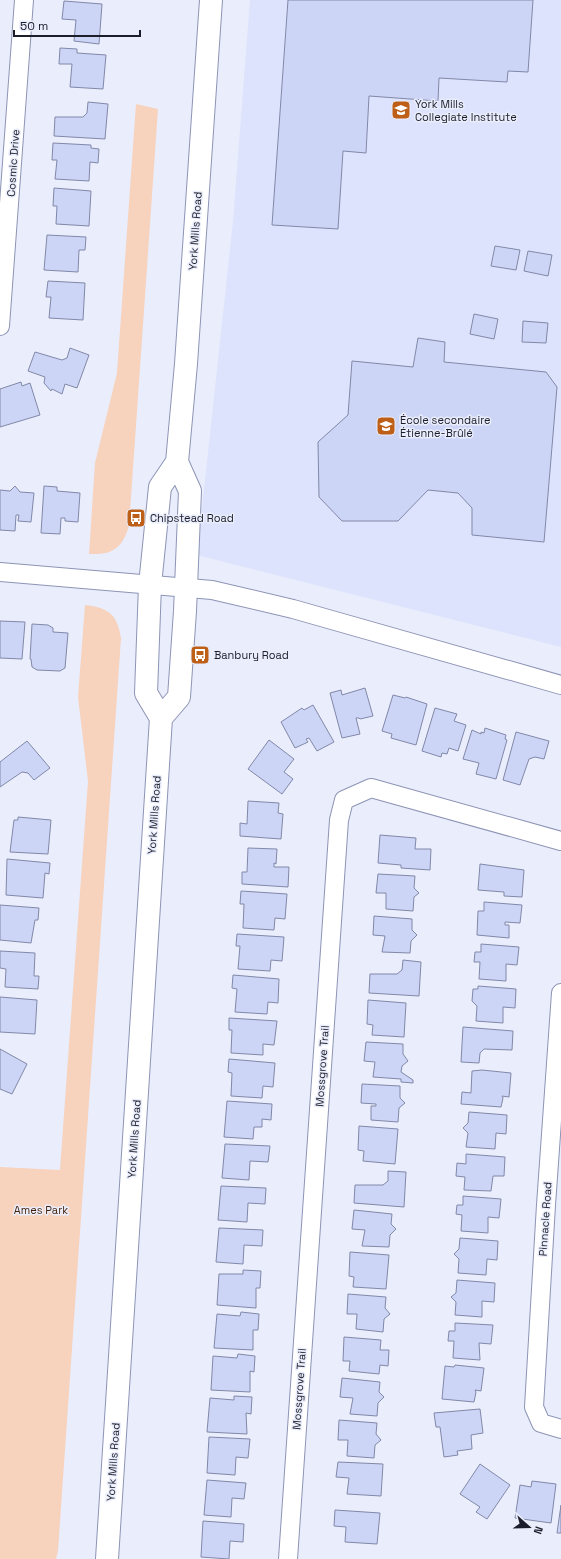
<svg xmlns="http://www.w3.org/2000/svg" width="561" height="1559" viewBox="0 0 561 1559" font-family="'Space Grotesk',sans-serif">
	<rect width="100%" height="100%" fill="#eaedfb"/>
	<!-- built -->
	<path fill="#dde3fc" d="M250,0H561V647L197,555L233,221Z"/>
	<!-- green -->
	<path fill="#f7d2bd" d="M136,104L158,109L129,526C122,549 112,555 89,554L95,463L117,373Z
		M85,605C109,608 117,614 121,638L58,1551L56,1559H0V1167L60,1170L88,781L78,697Z"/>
	<!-- building -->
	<path fill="#cdd5f7" stroke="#8188a8" d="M288,0H533L528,72L508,71L507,82L439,78L438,101L369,96L366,153L343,151L338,229L272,225Z
		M64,1L102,4L99,44L74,41L76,20L62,19Z
		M60,48L77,49V53L106,55L103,89L70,87L72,64H59Z
		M88,102L108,104L105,139L54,136L55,117H83L87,113Z
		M53,143L91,145V148L99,149L98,163L90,162L89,181L55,179L57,160H52Z
		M54,188L91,191L89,226L56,224L57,206H53Z
		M47,235L86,237L85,250H79L78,272L44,270Z
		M495,246L520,250L516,270L491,266Z
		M528,251L552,255L548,276L524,271Z
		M48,281L85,283L83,320L49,318L51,297H46Z
		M474,314L498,319L494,339L470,334Z
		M523,321L548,323L546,343L522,342Z
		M418,338L445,342L444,362L546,372L557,387L544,542L472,535V508L458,493L428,490L398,521H342L319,497L318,442L348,415L352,361L413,367Z
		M70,348L89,355L77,388L65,384L62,394L52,389L51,391L44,383L45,377L28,371L35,352L62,360L67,358Z
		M21,382L22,386L30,383L40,415L0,427V389Z
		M15,486L20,492L34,493L31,522L18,521L19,515H16L15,531L0,530V490L10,491Z
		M44,486L57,487V491L80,493L78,522L65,521V518H61L60,534L41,533Z
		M0,621L25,622L22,659L0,658Z
		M32,624L48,625L53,628V632L68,633L65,668L60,671L37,670L32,667L31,659H30Z
		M365,688L373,716L360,719L359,718H356L360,734L342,738L330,693L341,690L342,695Z
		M393,695L405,698L406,697L427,704L416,745L391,738L392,734L382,731Z
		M313,705L334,742L317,751L309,738L306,739L308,742L295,748L281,722L302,708L304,710Z
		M435,708L457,714L454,721L466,725L458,751L449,748L447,754L442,753L441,757L422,751Z
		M485,728L506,735L505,739L507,740L496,779L476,774L479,763L463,759L472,730L481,734V732L484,733Z
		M516,732L549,741L544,759L535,757L529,759L520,785L503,780Z
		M269,740L294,759L284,772L293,779L282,794L248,769Z
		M27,741L50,768L34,780L28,773L22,772L0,787V762Z
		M248,801L279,803L278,813L283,814L281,839L240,836V823L247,824Z
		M18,817L51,820L48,854L10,852L14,820H18Z
		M380,835L416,838L415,849H431L430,870L401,868V865L378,863Z
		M248,848L277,849L276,864L274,863V867H289L288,887L242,884V872H247Z
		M7,859L50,863L49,874L45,873L43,898L6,895Z
		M480,864L524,870L522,897L504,896V892L478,890Z
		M378,874L415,876L414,888L419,893L414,897L413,911L386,909V893H376Z
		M241,891L287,894L285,919L275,918L274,930L243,928L244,904H240Z
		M484,902L522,905L520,923L505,922V925H509V938L477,935L478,911H484Z
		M0,905L39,908L38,920H35L31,943L0,940Z
		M374,916L412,919V930L417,935L411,941L410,953L382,952L385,936L373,935Z
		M237,934L284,937L282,961L271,960L270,971L238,969L240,946H236Z
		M481,944L519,947L517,965L506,964V981L479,979L480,962H474L475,952H481Z
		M0,951L35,953L34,976H39L38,989L5,987L6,969L0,968Z
		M403,960L421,962L419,996L369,993L370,974H397L402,970Z
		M233,975L279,979L278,1003L268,1002L267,1014L235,1012L237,989L232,988Z
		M478,986L516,989L515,1008L503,1007V1023L476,1021L477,1006L472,1001L473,989H478Z
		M0,997L37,1000L35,1034L0,1032Z
		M368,1000L406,1003L404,1037L372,1035L373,1025L367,1024Z
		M229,1018L277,1021L274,1045L263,1044V1055L231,1053L232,1030H229Z
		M463,1027L513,1031L512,1050L484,1049L480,1053L479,1063L461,1062Z
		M366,1042L403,1044V1054L408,1061L402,1066L401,1072L413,1080V1083L401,1082V1079L373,1077L375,1062L364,1061Z
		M0,1049L27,1064L12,1094L0,1089Z
		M229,1059L275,1063L273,1087L263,1086L262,1098L231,1096L232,1073L228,1072Z
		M482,1070L511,1073L509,1097L502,1096L503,1098L501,1107L461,1104L462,1092L471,1093L472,1071Z
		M362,1084L400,1086V1098L405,1103L399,1108L398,1122L371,1120V1106H376V1104L361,1103Z
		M227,1101L272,1104L271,1120L262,1119V1127H254L253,1139L224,1137Z
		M469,1112L507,1115L506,1134L496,1133L495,1149L466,1147L468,1133L463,1128L468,1123Z
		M359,1126L398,1129L395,1164L363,1161L364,1151L358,1150Z
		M225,1144L270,1146L268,1162L250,1161L249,1180L222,1178Z
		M466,1154L505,1157L504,1176H493L491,1191L464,1190L465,1177L456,1176L457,1163L466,1164Z
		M388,1171L406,1172L404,1207L354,1203L355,1185H383L388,1181Z
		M221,1186L266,1188L265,1204L248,1203L247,1222L218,1220Z
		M463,1196L501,1199L499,1218L488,1217V1233L461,1231L462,1215L456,1214L457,1205H463Z
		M354,1210L392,1214L391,1224L396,1229L390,1235L389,1247L362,1246L365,1230L352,1229Z
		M219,1228L263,1230L262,1246L244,1245L243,1264L216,1262Z
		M460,1238L498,1241L497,1260L487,1259L486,1275L458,1273L459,1259L454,1254L459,1249Z
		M350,1252L389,1255L386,1289L353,1287L354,1277L349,1276Z
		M243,1270L261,1271L260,1288H256V1308L217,1305L219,1274H243Z
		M457,1280L495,1283L494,1302L482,1301V1317L455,1315L456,1302L451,1297L456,1293Z
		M348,1294L386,1297L385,1308L390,1314L384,1319L383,1332L356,1329L357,1314H347Z
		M241,1312L259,1314L258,1330H253V1350L214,1348L217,1314L240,1316Z
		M455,1323L493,1325L491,1344L479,1343L480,1360L453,1358L454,1341H448L449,1331H455Z
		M344,1337L381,1340L380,1350H389L388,1366L380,1365L379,1374L349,1371L350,1361H343Z
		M238,1354L255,1356L254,1372L250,1371V1392L211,1390L213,1356L237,1358Z
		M455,1365L484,1368L481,1391L475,1390L476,1392L474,1402L442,1399L445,1366L454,1367Z
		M342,1378L380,1382L379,1392L384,1397L378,1403L377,1416L350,1414L353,1398L340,1397Z
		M234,1396L252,1397L251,1414L246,1413L247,1434L207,1432L210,1398L234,1400Z
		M480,1409L483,1433L471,1435L472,1449L457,1451L458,1455L444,1457L440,1427H436L434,1413Z
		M339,1420L377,1423L376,1434L381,1440L375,1445L374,1458L347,1456L348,1440H338Z
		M209,1437L250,1439L248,1458L236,1457L235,1475L207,1473Z
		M338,1462L383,1464L381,1496L347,1494L349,1478L336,1477Z
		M480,1464L510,1485L487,1519L476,1512L480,1507L460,1494Z
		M207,1480L246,1483L244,1499L232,1498L231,1517L204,1515Z
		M532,1481L556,1484L551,1523L515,1518L520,1485L531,1487Z
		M561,1505V1533H557Z
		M335,1510L380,1513L377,1544L345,1542L346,1527L334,1526Z
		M203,1521L244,1524L243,1542L230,1541L229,1559L201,1557Z"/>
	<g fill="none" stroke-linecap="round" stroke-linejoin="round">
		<defs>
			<path id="minor" d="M0,326L24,0
				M0,572L212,590L293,609L561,685
				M561,993L546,1205L534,1407L541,1423L561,1429
				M288,1559L339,820L344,800L371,788L561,841"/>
			<path id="major" d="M161,718L179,697L185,611L190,491L177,462
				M107,1559L161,718L146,693L150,585L160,487L177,462L186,364L211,0"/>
		</defs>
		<!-- minor casing -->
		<use href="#minor" stroke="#8d94b5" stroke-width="20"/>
		<!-- major casing -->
		<use href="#major" stroke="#8d94b5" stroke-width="24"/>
		<!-- minor -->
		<use href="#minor" stroke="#fff" stroke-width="18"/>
		<!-- major -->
		<use href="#major" stroke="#fff" stroke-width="22"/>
	</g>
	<!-- icons -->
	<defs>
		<symbol id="school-square" viewBox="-11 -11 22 22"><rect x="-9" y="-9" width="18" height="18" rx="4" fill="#be5f18" stroke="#eaedfb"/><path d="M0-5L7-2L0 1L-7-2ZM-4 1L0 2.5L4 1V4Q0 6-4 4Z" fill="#fff"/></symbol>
		<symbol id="bus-square" viewBox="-11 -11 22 22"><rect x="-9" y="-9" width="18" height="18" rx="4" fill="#be5f18" stroke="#eaedfb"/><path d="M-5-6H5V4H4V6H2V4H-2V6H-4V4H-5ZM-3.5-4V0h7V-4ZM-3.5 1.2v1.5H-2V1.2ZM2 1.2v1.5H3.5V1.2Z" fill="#fff"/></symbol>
	</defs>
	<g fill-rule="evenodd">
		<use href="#school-square" x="390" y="99" width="22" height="22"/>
		<use href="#school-square" x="375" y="415" width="22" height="22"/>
		<use href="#bus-square" x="125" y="507" width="22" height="22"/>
		<use href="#bus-square" x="189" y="644" width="22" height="22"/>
	</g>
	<g text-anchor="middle" stroke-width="3" stroke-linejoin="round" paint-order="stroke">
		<!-- poi labels -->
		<g font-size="11" fill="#1b1e2a" stroke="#eaedfb" text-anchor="start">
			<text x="415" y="108">York Mills<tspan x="415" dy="13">Collegiate Institute</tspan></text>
			<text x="400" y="424">École secondaire<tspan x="400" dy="13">Étienne-Brûlé</tspan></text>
			<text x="150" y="522">Chipstead Road</text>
			<text x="214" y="659">Banbury Road</text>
		</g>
		<!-- street labels -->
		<g font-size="11" fill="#1b1e2a" stroke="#eaedfb">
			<text transform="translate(13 163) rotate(-86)" y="4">Cosmic Drive</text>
			<text transform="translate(195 231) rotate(-86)" y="4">York Mills Road</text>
			<text transform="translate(154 815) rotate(-86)" y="4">York Mills Road</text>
			<text transform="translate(322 1066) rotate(-86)" y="4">Mossgrove Trail</text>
			<text transform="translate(134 1139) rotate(-86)" y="4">York Mills Road</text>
			<text transform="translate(545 1219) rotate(-86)" y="4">Pinnacle Road</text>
			<text transform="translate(299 1389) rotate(-86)" y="4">Mossgrove Trail</text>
			<text transform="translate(113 1462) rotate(-86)" y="4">York Mills Road</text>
		</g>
		<!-- park labels -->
		<g font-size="11" fill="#431f06" stroke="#eaedfb">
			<text x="41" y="1214">Ames Park</text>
		</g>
	</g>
	<!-- north arrow -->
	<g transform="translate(529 1527) rotate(110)" stroke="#eaedfb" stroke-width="3" paint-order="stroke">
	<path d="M0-3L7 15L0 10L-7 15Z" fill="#1b1e2a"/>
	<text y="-6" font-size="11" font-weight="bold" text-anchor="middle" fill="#1b1e2a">N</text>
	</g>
	<!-- scale -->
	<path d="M14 30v6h126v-6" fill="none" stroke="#1b1e2a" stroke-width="2"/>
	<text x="20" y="30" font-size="12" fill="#1b1e2a" stroke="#eaedfb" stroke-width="3" paint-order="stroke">50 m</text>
</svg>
